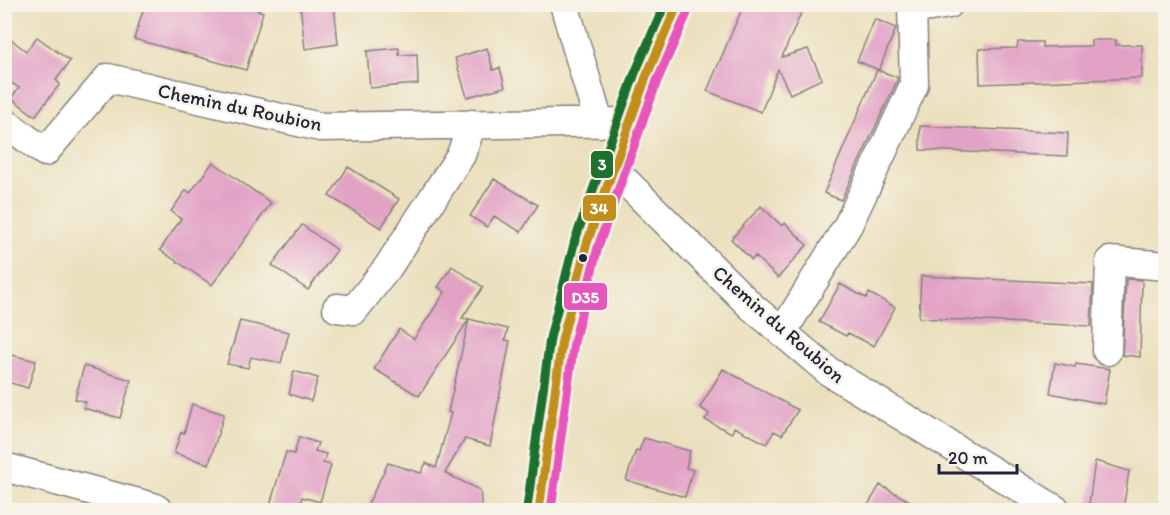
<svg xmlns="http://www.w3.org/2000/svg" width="1170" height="515" viewBox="0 0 1170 515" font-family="Itim,sans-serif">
	<rect width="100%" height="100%" fill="#f7f3e8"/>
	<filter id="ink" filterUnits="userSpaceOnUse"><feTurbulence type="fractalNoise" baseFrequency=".0167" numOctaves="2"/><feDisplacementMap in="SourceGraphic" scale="12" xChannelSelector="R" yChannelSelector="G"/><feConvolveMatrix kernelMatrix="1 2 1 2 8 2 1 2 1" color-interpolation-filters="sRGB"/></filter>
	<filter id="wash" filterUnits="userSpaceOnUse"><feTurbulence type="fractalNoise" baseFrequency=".008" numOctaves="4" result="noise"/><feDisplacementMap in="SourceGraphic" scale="24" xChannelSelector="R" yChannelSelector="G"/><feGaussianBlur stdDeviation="1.35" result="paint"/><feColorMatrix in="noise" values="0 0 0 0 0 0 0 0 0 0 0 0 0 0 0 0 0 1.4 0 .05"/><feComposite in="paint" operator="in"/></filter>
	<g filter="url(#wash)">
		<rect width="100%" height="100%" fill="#ebe0bd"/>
		<g id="blocks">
			<!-- building -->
			<path fill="#e2a2c6" d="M145,4H241L263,12L246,70L134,39Z
				M300,4H334L338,44L305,49Z
				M744,4H805L782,57L808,49L822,79L790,94L778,69L761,112L707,91Z
				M875,19L896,28L879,70L857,61Z
				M4,34L26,51L37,37L70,61L56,80L60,84L35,116L11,98L19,88L4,78Z
				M1091,40H1116V45H1142V78L980,84L979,49L1017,48L1018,42H1042V47L1091,46Z
				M399,48V55L417,54L418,84L370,88L367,51Z
				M487,48L493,70L500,68L505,87L467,97L455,58Z
				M877,70L897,77V81L841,200L824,193Z
				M920,126L1068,133L1067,156L920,150Z
				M213,162L271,203L212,285L160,250L181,219L171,211L186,190L190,193Z
				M348,167L399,199L381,228L329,196Z
				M494,179L538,205L521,232L494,216L487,227L470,216Z
				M761,206L782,226L785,223L807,245L778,278L755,256L752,260L731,239Z
				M302,225L337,250L308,290L272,265Z
				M452,266L483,287L462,318L469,319L419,396L374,369L399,329L414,339L445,292L438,287Z
				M921,276L1093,284L1091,326L919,318Z
				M1126,279L1142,280L1140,357L1122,355Z
				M840,284L866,298L869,293L895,307L874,346L848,333L846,336L819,322Z
				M469,319L508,329L505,340L510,341L490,446L465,439L445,473L480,490L482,510H365L388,463L421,473L426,463L436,468L451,413L448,412Z
				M240,321L289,332L281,363L251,357L248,368L227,364Z
				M4,353L36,361L28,388L4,381Z
				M1055,363L1075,367L1076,364L1110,369L1104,404L1050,393Z
				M84,366L131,380L120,418L83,408L86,402L75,399Z
				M723,369L798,410L782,435L774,431L767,444L734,427L732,433L705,420L709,414L700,407Z
				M294,371L318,378L311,401L289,394Z
				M192,404L224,414L209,464L174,453L181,432L184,433Z
				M299,437L318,443L315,451L326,454L323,463L331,465L320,502L302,497L299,510H291L270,505L286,452L294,454Z
				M644,438L690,451L686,468L693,470L685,497L626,480L636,450L639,451Z
				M1095,461L1129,471L1123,510H1088Z
				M880,485L926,510H865Z"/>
		</g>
	</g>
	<g filter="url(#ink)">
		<use href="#blocks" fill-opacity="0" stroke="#86817c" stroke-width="1.5"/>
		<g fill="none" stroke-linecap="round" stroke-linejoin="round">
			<defs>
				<path id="street" d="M564,4L599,123
					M912,10L949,4
					M4,122L45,152L108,78L320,127L629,122
					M613,169L751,306L828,371L1056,510
					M337,308L354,310L388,267L461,155L472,124
					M782,333L848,225L914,85L912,4
					M1107,351L1110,261L1166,266
					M4,467L153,507L158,510"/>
				<path id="secondary" d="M538,510L562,340L587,243L646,77L678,4"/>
			</defs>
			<!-- street casing -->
			<use href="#street" stroke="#86817c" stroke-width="31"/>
			<!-- secondary casing -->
			<use href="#secondary" stroke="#86817c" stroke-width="35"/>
			<!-- street -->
			<use href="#street" stroke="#fff" stroke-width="28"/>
			<!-- secondary -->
			<use href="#secondary" stroke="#fff" stroke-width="33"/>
			<defs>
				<path id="bus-1" d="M539,510L562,340L587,243L646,77L678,4"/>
				<path id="bus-2" d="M551,510L574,342L598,247L657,81L689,9"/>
				<path id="bus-3" d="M527,508L550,338L575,240L635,73L665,4"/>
			</defs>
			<!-- bus-1 casing -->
			<use href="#bus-1" stroke="#f7f3e8" stroke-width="14"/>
			<!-- bus-2 casing -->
			<use href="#bus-2" stroke="#f7f3e8" stroke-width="14"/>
			<!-- bus-3 casing -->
			<use href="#bus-3" stroke="#f7f3e8" stroke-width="14"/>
			<!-- bus-1 -->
			<use href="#bus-1" stroke="#c28f1d" stroke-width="9"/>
			<!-- bus-2 -->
			<use href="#bus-2" stroke="#e657bb" stroke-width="9"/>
			<!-- bus-3 -->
			<use href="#bus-3" stroke="#1d702d" stroke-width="9"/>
		</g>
	</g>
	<!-- markers -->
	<circle fill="#22223b" stroke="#f7f3e8" stroke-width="2" cx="583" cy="258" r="5"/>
	<g text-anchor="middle" stroke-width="5" stroke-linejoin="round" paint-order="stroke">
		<!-- street labels -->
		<g font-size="20" fill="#22223b" stroke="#f7f3e8">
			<text transform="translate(240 107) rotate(12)" y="7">Chemin du Roubion</text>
			<text transform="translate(779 324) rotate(41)" y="7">Chemin du Roubion</text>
		</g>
	</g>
	<g stroke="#f7f3e8" stroke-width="2">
		<rect x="590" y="150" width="24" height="29" rx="6" fill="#1d702d"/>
		<rect x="582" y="194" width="35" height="28" rx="6" fill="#c28f1d"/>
		<rect x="563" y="282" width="45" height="29" rx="6" fill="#e657bb"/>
	</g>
	<g font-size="16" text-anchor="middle" font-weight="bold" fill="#fff">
		<text x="602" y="170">3</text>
		<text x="599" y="214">34</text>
		<text x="585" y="303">D35</text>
	</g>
	<!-- margin -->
	<rect width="1170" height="515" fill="none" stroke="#f7f3e8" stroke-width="24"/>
	<!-- scale -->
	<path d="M939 464v9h78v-9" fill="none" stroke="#22223b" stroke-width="3"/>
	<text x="948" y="464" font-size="18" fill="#22223b" stroke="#f7f3e8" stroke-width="4.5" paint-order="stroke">20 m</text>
</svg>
